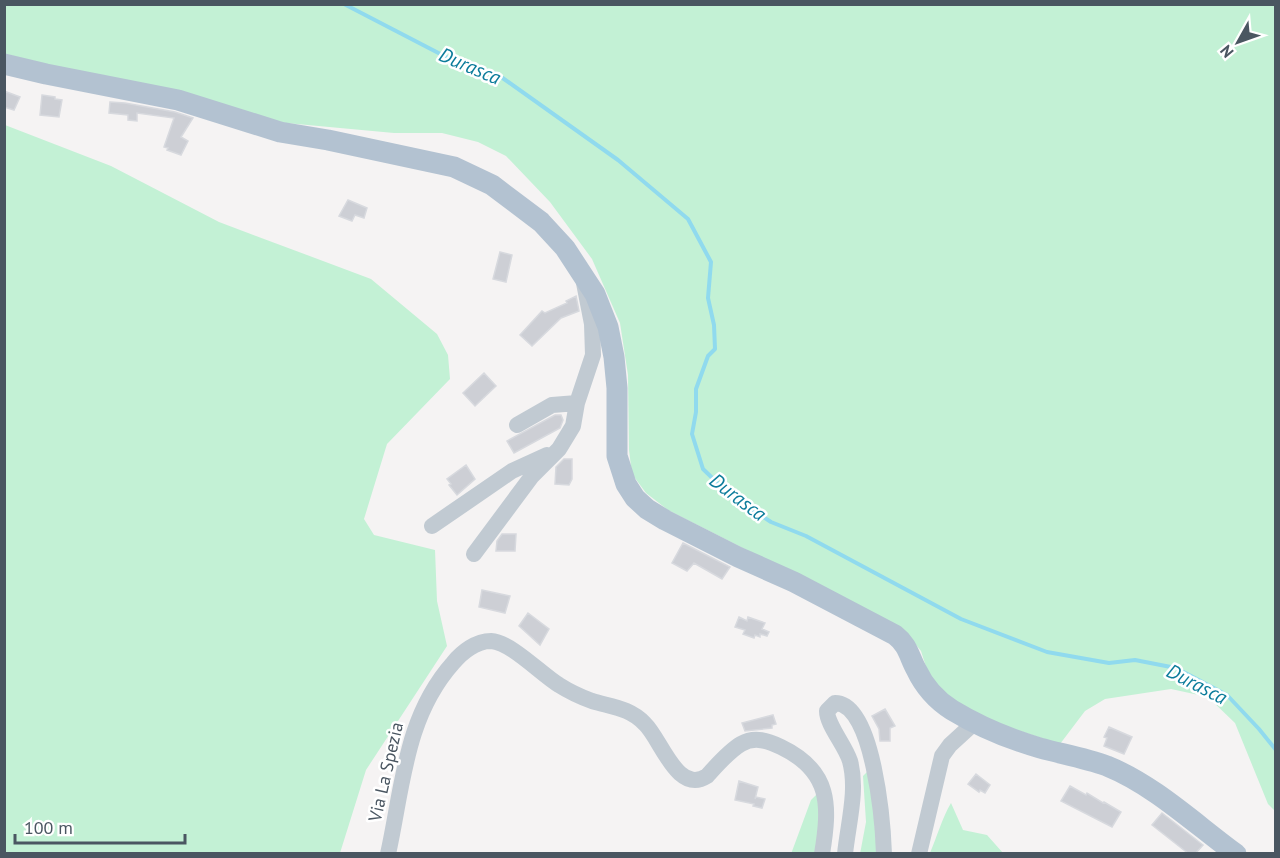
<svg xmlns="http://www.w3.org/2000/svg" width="1280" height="858" viewBox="0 0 1280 858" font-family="'PT Sans',sans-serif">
	<rect width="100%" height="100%" fill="#f5f3f3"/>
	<!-- green -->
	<path fill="#c3f1d5" d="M5,4L1275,5V811L1268,804L1235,723L1208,697L1171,689L1105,699L1085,711L1060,744L998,724L954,702L942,692L928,673L921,651L904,630L668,510L646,493L632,474L629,450L628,375L620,323L592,259L550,202L506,156L478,142L442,133H394L286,123L5,54Z
		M5,125L111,166L219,222L371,279L437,334L448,355L450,379L387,444L364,519L374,535L435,550L437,601L447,646L366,770L340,853H5Z
		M867,772L872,794L877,853L860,854L866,822L863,776Z
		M817,794L820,813L816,853L791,854L811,800Z
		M951,803L963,830L987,835L1003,853H930C937,837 942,818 951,803Z"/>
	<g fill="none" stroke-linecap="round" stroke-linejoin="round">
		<!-- stream -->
		<path stroke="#90daee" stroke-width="4" d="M344,4L450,59L497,74L618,160L688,219L711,262L708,298L714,325L715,349L708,356L696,389V412L692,434L703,469L730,495L771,522L806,536L961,619L1047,652L1109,663L1135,660L1176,668L1227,695L1259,729L1276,750"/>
	</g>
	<!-- building -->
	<path fill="#cdcfd5" stroke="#d7d9de" stroke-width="1.5" d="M4,91L20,97L14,110L4,107Z
		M42,95L55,97V99L62,100L59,117L40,115Z
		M110,102L125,103L175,112L193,118L181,137L188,141L181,155L167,150L168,148L164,147L174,118L137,113V121L128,120V115L109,113Z
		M348,200L367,208L364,218L355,215L352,221L339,216Z
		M500,252L512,255L506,282L493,279Z
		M576,296L579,311L561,318L532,346L520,335L542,311L545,313L567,303L566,301Z
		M484,373L496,386L475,406L463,393Z
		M555,415H561L563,420L560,428L514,453L507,441Z
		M564,459H572V479L569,485L555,484L556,467Z
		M466,465L475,479L457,495L449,485L451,484L447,479Z
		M502,534H516L515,551H496L497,541Z
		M683,543L730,567L722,579L694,563L687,571L672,563Z
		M482,590L510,596L505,613L479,607Z
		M528,613L549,629L540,645L519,626Z
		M739,617L747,621L748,617L765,623L762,629L769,632L767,636L760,634V637L755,635L754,638L743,634L745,630L735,627Z
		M885,709L895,726L890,728V741H880L879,729L872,716Z
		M773,715L776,724L772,725V728L745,731L742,723Z
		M1109,727L1132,737L1124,754L1104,746L1107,738L1104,737Z
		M976,774L990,785L985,793L980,790L979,792L968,784Z
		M739,781L758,787L755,799L756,797L765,799L762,808L753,806L754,804L735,800Z
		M1070,786L1086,795L1087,793L1103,803L1104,802L1121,812L1112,827L1061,801Z
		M1162,813L1203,845L1195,854H1189L1152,825Z"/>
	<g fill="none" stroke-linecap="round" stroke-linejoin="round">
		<!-- minor -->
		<path stroke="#c1cad2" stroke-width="16" d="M517,425L552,405L577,403
			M432,526L512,471L547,455
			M474,554L532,476L559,449L573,426L577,403L593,355L592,324L584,283
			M388,854C403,786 405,717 453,663C462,652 476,641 491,641C511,642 542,675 559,685C570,692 581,697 592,701C612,707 630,708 645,724C661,739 677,795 707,776C717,765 729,751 741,744C755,736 768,741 781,747C831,771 830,805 822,854
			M845,854C848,824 858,790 850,761C845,745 827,725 827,711L835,703C874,703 883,825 884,854
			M919,854L942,756L950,745L974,723"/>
		<!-- major -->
		<path stroke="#b3c2d1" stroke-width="21" d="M4,64L46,74L178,100L280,132L328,140L454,167L492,185L541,222L565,248L595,294L608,327L614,357L617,388V456L626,484L635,498L647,509L665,520L738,557L794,582L895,635C908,645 909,656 916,669C924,686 936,700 952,710C980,727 1009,739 1040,748C1062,754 1085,758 1107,766C1154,785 1195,824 1236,854"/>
	</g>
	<g text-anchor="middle" stroke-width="5" stroke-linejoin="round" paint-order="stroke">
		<!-- street labels -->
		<g font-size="18" fill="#4a5661" stroke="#fff">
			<text transform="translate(386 772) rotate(-77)" y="6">Via La Spezia</text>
		</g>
		<!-- water labels -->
		<g font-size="20" font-style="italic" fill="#0c7c9b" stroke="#fff">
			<text transform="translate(470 66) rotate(23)" y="7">Durasca</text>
			<text transform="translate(738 497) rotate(37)" y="7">Durasca</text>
			<text transform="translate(1197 684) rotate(27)" y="7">Durasca</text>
		</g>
	</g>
	<!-- border -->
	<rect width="1280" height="858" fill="none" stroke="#4a5661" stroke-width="12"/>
	<!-- north arrow -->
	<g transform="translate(1238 42) rotate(230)" stroke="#ffffff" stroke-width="4.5" paint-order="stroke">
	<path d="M0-4.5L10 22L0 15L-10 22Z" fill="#4a5661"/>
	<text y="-9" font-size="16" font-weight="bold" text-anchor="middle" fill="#4a5661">N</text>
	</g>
	<!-- scale -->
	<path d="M15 834v9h170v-9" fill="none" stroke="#4a5661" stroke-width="3"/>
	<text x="24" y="834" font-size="18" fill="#4a5661" stroke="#ffffff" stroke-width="4.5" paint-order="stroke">100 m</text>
</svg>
